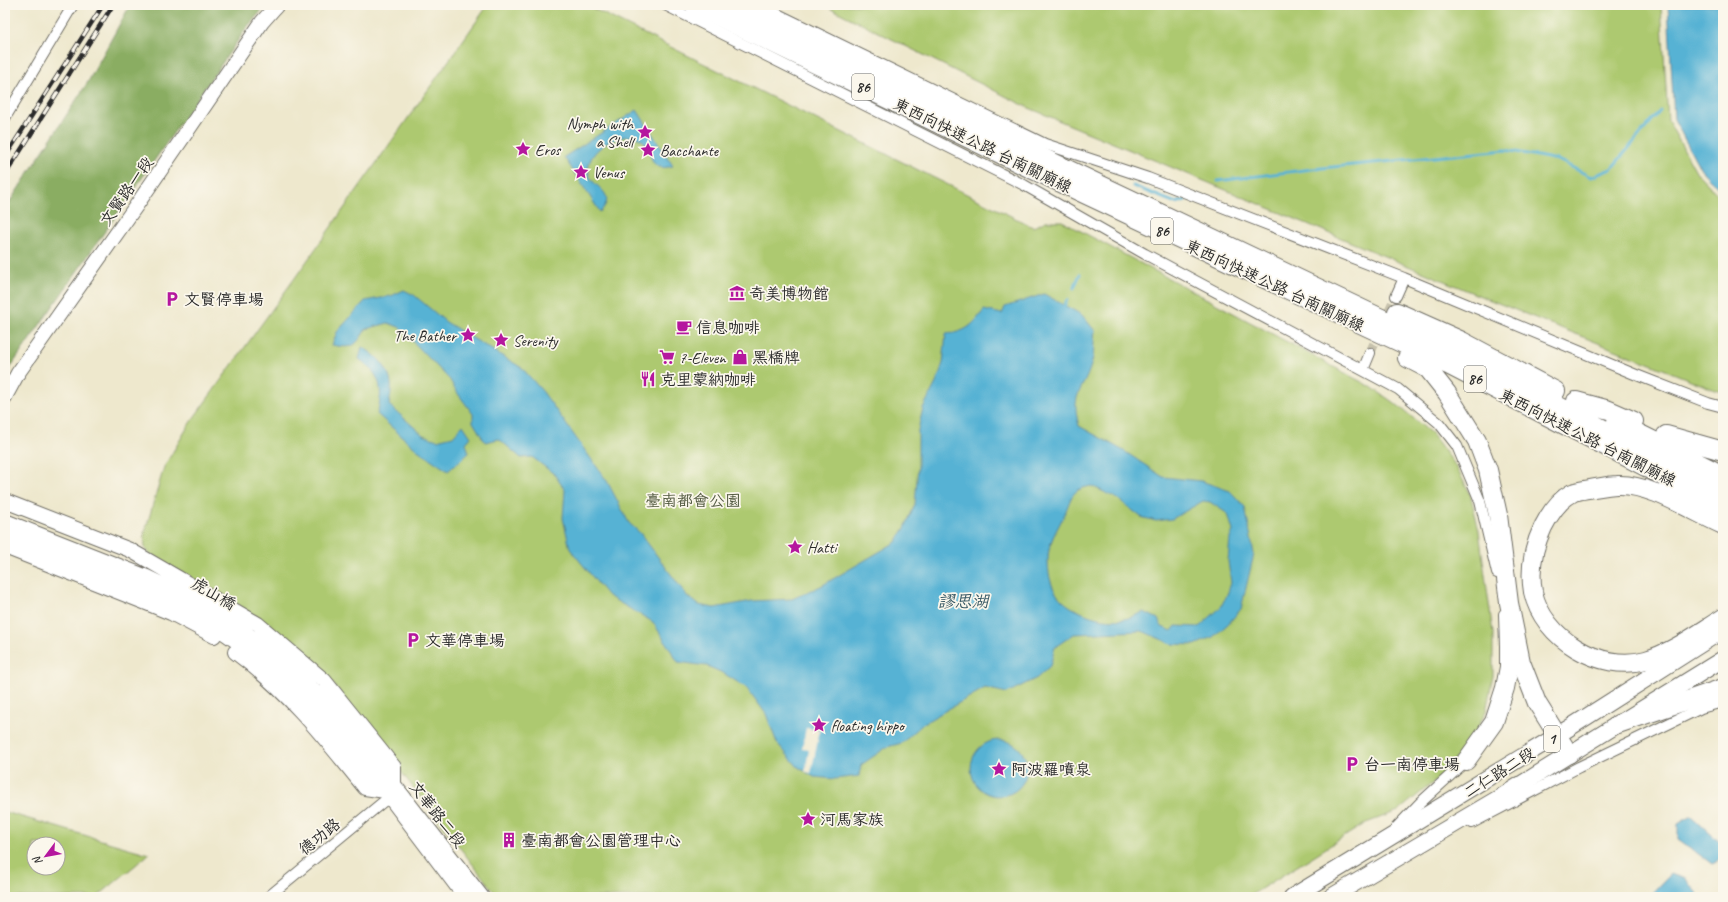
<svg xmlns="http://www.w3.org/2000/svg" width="1728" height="902" viewBox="0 0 1728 902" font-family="Caveat,'LXGW WenKai TC',sans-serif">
	<rect width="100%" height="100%" fill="#fbf7ec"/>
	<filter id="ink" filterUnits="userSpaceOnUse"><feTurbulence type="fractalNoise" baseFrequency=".025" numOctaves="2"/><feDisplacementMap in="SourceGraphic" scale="8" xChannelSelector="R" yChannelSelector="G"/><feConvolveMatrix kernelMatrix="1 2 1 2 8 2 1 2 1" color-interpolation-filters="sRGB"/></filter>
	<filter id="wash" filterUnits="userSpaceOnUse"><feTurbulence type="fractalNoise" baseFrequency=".012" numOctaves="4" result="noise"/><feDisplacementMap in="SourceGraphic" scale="16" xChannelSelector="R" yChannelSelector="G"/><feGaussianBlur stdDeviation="0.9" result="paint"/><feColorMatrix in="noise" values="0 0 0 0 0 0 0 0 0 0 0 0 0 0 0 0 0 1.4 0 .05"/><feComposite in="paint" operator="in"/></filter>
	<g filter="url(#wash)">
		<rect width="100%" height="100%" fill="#eee8cd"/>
		<!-- green -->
		<path fill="#adc970" stroke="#6c7a4e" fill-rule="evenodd" d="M488,5H586L1033,227L1046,221H1062L1371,387L1400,407L1432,434L1453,462L1470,493L1479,531L1493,633V676L1486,711L1477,730L1464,749L1440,777L1398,811L1366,823L1248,897H498L333,684L273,628L204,584L155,561L145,548L144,535L164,467L190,423L297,275Z
			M824,5H1661L1668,121L1697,173L1723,200V393L1473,293L1029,108Z
			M5,812L149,854L97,897H5ZM34,844H58V868H34Z"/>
		<!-- forest -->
		<path fill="#8aad62" stroke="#5a6c46" d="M130,5H267L248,26L5,375V209L88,82Z"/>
		<!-- water -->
		<path fill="#56b2d4" stroke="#406e80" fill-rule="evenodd" d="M1668,5H1723V193L1701,170L1674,119Z
			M637,110L673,166C651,172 653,159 646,144C640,137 633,135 624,137C608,139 585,154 589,174C592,188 619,192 600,212L564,157Z
			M404,290L414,295L446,322L522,368L543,392L607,481L629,523L640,533L688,597L699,605L714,608L752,601L792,599L821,586L896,542L905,528L915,504L918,467V430L923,408L937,381L943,363L946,334C966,332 972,326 984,310L1002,314L1005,307L1044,294L1082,315L1095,331C1093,341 1095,355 1091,365C1083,393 1070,392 1079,426L1124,451L1163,477L1201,481L1230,491L1245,507L1254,554L1241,609L1228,624L1213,637L1195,645L1172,644L1142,631L1074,634L1055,647L1050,666L1037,678L1007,693L985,688L924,723L902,743L887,747L861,765L859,776L835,779L814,777L798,767L777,743L766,714L747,688L723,673L707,666L678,662L653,622L608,596L570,549L563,518L565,490L554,474L532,457L521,458L499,439L485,442L473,422V414L456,391L450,380L399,327L388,323L366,329C355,347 353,349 332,345L337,332L365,301L391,296ZM1092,486L1118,499L1141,517L1156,521L1172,519L1203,501L1210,502L1228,514L1233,531L1230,538L1228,561L1231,583L1227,595L1220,608L1199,627L1176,626L1172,631L1162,627L1158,619L1144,612C1138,614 1131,618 1124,619C1112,621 1099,619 1088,615C1061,605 1049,592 1048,562C1047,543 1058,529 1065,513C1072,497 1071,489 1092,486Z
			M362,347C375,354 388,366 391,383C392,389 390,398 389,405L423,435L437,440L453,436L463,425L471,437L466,443L469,453L448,471L416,449L377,414C384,389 381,374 359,359Z
			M971 768a28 28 0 1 1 56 0a28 28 0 1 1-56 0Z
			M1691,816L1723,845C1723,857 1722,860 1712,864L1678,839V824Z
			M1670,874L1686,879L1701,897H1648Z"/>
		<!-- pier -->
		<path fill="#eee8cd" d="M806,728L820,730L811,773L805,772L809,750L802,749Z"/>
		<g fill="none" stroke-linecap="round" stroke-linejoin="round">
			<!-- stream -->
			<path stroke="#56b2d4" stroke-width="3" d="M1218,181L1312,169L1506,150L1558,160L1591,177L1611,169L1660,111
				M1133,186L1176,203L1185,200
				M1074,288L1080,274
				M1063,308L1067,300"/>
		</g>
	</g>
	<g filter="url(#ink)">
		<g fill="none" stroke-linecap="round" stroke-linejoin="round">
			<!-- street-tunnel -->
			<path stroke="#c7c2ad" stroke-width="10" stroke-dasharray="10 5" stroke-linecap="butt" d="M1370,353L1396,296"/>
			<defs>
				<path id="street" d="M665,5L1024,185L1145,254L1398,389L1439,423L1457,446L1480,501L1497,573
					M759,5L1045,144L1148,178L1404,278L1634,374L1708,403L1723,407
					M5,118L73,5
					M1396,296L1404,278
					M1363,370L1370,353
					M1504,614L1505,646
					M1472,823L1579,767L1701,708L1723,702
					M1396,828L1420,803L1466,761L1468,757
					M268,897L389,797"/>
				<path id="secondary" d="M5,397L18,373L136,206L262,22L277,5
					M5,501L130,550L258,624L324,680L394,767V785
					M5,521L147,577L190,598L233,624L268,648L294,670L345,722L482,897
					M5,534L142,589L185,609L226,634L260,658L285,679L335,730L385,791L465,897
					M5,547L149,604L171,613L214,636
					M235,652C288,691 324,737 365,788L385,791"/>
				<path id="primary" d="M1292,897L1558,735L1723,630
					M1331,897L1499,798L1723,659"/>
				<path id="highway" d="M694,5L1031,169L1448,365L1723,507
					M731,5L1038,155L1457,354L1723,490
					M1397,312L1462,341L1556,391
					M1407,358L1428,369L1447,393L1477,441L1488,470L1498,515L1509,603L1521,662L1537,703L1569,754
					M1576,401L1609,410L1634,421
					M1616,422L1723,475
					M1666,435L1723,451
					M1723,525C1693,512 1650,483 1617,485C1611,485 1575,491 1572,493C1559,500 1549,515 1543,527C1533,548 1529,569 1533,592C1543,638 1600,673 1646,660C1672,653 1700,632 1723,618
					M1618,724L1723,688
					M1466,761L1494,722L1505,688L1509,667V642"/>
			</defs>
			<!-- street casing -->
			<use href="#street" stroke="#6f6d64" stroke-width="12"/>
			<!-- secondary casing -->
			<use href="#secondary" stroke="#6f6d64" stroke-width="16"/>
			<!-- primary casing -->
			<use href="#primary" stroke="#6f6d64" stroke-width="18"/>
			<!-- highway casing -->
			<use href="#highway" stroke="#6f6d64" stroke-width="20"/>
			<!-- street -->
			<use href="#street" stroke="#fff" stroke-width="10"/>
			<!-- secondary -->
			<use href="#secondary" stroke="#fff" stroke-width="14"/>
			<!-- primary -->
			<use href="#primary" stroke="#fff" stroke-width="16"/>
			<!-- highway -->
			<use href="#highway" stroke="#fff" stroke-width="18"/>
			<defs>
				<path id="rail" d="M5,157L103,5
					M5,175L113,5"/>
			</defs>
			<!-- rail casing -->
			<use href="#rail" stroke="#2b2b2b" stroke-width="4.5"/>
			<!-- rail -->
			<use href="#rail" stroke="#fbf7ec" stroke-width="3" stroke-dasharray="9" stroke-linecap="butt"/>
		</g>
	</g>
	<!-- icons -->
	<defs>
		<symbol id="sight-bare" viewBox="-9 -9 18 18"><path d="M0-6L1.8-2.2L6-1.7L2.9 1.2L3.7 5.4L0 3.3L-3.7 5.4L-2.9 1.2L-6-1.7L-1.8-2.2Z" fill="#b5179e" stroke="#fbf7ec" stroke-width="2.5" paint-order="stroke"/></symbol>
		<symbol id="museum-bare" viewBox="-9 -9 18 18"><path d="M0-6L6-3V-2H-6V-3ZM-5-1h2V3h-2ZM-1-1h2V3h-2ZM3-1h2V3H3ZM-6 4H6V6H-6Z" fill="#b5179e" stroke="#fbf7ec" stroke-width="2.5" paint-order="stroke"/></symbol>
		<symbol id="parking-bare" viewBox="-9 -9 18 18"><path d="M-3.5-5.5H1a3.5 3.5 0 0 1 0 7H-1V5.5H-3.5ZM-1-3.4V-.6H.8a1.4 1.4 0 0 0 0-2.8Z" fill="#b5179e" stroke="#fbf7ec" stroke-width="2.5" paint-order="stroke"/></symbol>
		<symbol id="cafe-bare" viewBox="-9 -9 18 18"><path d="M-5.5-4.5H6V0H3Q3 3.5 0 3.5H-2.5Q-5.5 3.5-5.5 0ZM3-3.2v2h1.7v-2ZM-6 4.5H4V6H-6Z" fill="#b5179e" stroke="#fbf7ec" stroke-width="2.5" paint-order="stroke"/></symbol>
		<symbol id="supermarket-bare" viewBox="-9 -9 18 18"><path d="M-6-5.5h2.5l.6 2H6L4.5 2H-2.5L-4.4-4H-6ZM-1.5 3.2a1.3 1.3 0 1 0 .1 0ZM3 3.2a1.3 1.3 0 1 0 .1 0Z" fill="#b5179e" stroke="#fbf7ec" stroke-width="2.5" paint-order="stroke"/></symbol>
		<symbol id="shop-bare" viewBox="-9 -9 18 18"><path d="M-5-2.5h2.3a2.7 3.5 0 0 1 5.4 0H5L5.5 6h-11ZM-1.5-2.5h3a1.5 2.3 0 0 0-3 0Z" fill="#b5179e" stroke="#fbf7ec" stroke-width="2.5" paint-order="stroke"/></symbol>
		<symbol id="restaurant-bare" viewBox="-9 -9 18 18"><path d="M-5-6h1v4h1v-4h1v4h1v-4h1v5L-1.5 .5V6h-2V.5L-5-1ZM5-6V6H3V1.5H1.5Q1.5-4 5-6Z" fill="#b5179e" stroke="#fbf7ec" stroke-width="2.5" paint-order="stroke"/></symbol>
		<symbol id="building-bare" viewBox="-9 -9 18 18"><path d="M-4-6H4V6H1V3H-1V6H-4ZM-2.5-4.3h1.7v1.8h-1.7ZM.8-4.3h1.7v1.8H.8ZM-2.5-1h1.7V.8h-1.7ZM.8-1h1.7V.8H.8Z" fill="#b5179e" stroke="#fbf7ec" stroke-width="2.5" paint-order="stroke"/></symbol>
	</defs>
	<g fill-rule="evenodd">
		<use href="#sight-bare" x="634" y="121" width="22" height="22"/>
		<use href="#sight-bare" x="512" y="138" width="22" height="22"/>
		<use href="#sight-bare" x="637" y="139" width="22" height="22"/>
		<use href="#sight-bare" x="570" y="161" width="22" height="22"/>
		<use href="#museum-bare" x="726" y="282" width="22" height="22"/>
		<use href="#parking-bare" x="161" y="288" width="22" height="22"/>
		<use href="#cafe-bare" x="673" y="316" width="22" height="22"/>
		<use href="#sight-bare" x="457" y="324" width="22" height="22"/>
		<use href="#sight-bare" x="490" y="329" width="22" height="22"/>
		<use href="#supermarket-bare" x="656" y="346" width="22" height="22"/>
		<use href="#shop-bare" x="729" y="346" width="22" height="22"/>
		<use href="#restaurant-bare" x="637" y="368" width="22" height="22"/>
		<use href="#sight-bare" x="784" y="536" width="22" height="22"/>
		<use href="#parking-bare" x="402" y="629" width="22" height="22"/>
		<use href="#sight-bare" x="808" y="714" width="22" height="22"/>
		<use href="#parking-bare" x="1341" y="753" width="22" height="22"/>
		<use href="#sight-bare" x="988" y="758" width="22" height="22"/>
		<use href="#sight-bare" x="797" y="808" width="22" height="22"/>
		<use href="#building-bare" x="498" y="829" width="22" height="22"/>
	</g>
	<g text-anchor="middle" stroke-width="3.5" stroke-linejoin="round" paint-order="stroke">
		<!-- shield labels -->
		<g fill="#fbf7ec" stroke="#696865" stroke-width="1">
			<rect x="852" y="74" width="22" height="26" rx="3"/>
			<rect x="1151" y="218" width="22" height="26" rx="3"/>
			<rect x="1464" y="366" width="22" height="26" rx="3"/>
			<rect x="1544" y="726" width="16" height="26" rx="3"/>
		</g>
		<g font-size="15" font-weight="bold" fill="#2b2b2b">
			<text x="863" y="92">86</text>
			<text x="1162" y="236">86</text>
			<text x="1475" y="384">86</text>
			<text x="1552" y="744">1</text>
		</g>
		<!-- poi labels -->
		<g font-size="16" fill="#2b2b2b" stroke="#fbf7ec" text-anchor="start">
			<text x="633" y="129" text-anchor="end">Nymph with<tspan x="633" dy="18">a Shell</tspan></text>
			<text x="535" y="155">Eros</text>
			<text x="660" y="156">Bacchante</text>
			<text x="593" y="178">Venus</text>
			<text x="749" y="299">奇美博物館</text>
			<text x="184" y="305">文賢停車場</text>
			<text x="696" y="333">信息咖啡</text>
			<text x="456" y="341" text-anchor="end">The Bather</text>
			<text x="513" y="346">Serenity</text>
			<text x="679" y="363">7-Eleven</text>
			<text x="752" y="363">黑橋牌</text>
			<text x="660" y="385">克里蒙納咖啡</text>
			<text x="807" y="553">Hatti</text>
			<text x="425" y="646">文華停車場</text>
			<text x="831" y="731">floating hippo</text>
			<text x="1364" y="770">台一南停車場</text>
			<text x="1011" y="775">阿波羅噴泉</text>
			<text x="820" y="825">河馬家族</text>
			<text x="521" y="846">臺南都會公園管理中心</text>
		</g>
		<!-- street labels -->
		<g font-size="16" fill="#2b2b2b" stroke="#fbf7ec">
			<text transform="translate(983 145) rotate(26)" y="6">東西向快速公路 台南關廟線</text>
			<text transform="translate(126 191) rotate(-55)" y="6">文賢路一段</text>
			<text transform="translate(1275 285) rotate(25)" y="6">東西向快速公路 台南關廟線</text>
			<text transform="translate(1588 437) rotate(27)" y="6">東西向快速公路 台南關廟線</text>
			<text transform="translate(214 593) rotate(30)" y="6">虎山橋</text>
			<text transform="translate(1499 772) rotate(-32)" y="6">二仁路二段</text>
			<text transform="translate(438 814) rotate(52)" y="6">文華路二段</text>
			<text transform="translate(319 836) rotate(-39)" y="6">德功路</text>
		</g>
		<!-- park labels -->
		<g font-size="16" fill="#525a40" stroke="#fbf7ec">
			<text x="693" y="506">臺南都會公園</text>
		</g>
		<!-- water labels -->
		<g font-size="17" font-style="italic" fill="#3a5a66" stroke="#fbf7ec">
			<text x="963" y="607">謬思湖</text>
		</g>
	</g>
	<!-- margin -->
	<rect width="1728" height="902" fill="none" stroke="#fbf7ec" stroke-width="20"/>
	<!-- north arrow -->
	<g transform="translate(46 856) rotate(238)"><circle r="19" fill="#fbf7ec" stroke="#a8a59f"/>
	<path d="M0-3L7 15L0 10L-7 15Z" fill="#b5179e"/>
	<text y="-6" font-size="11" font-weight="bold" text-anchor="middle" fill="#2b2b2b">N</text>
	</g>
</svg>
